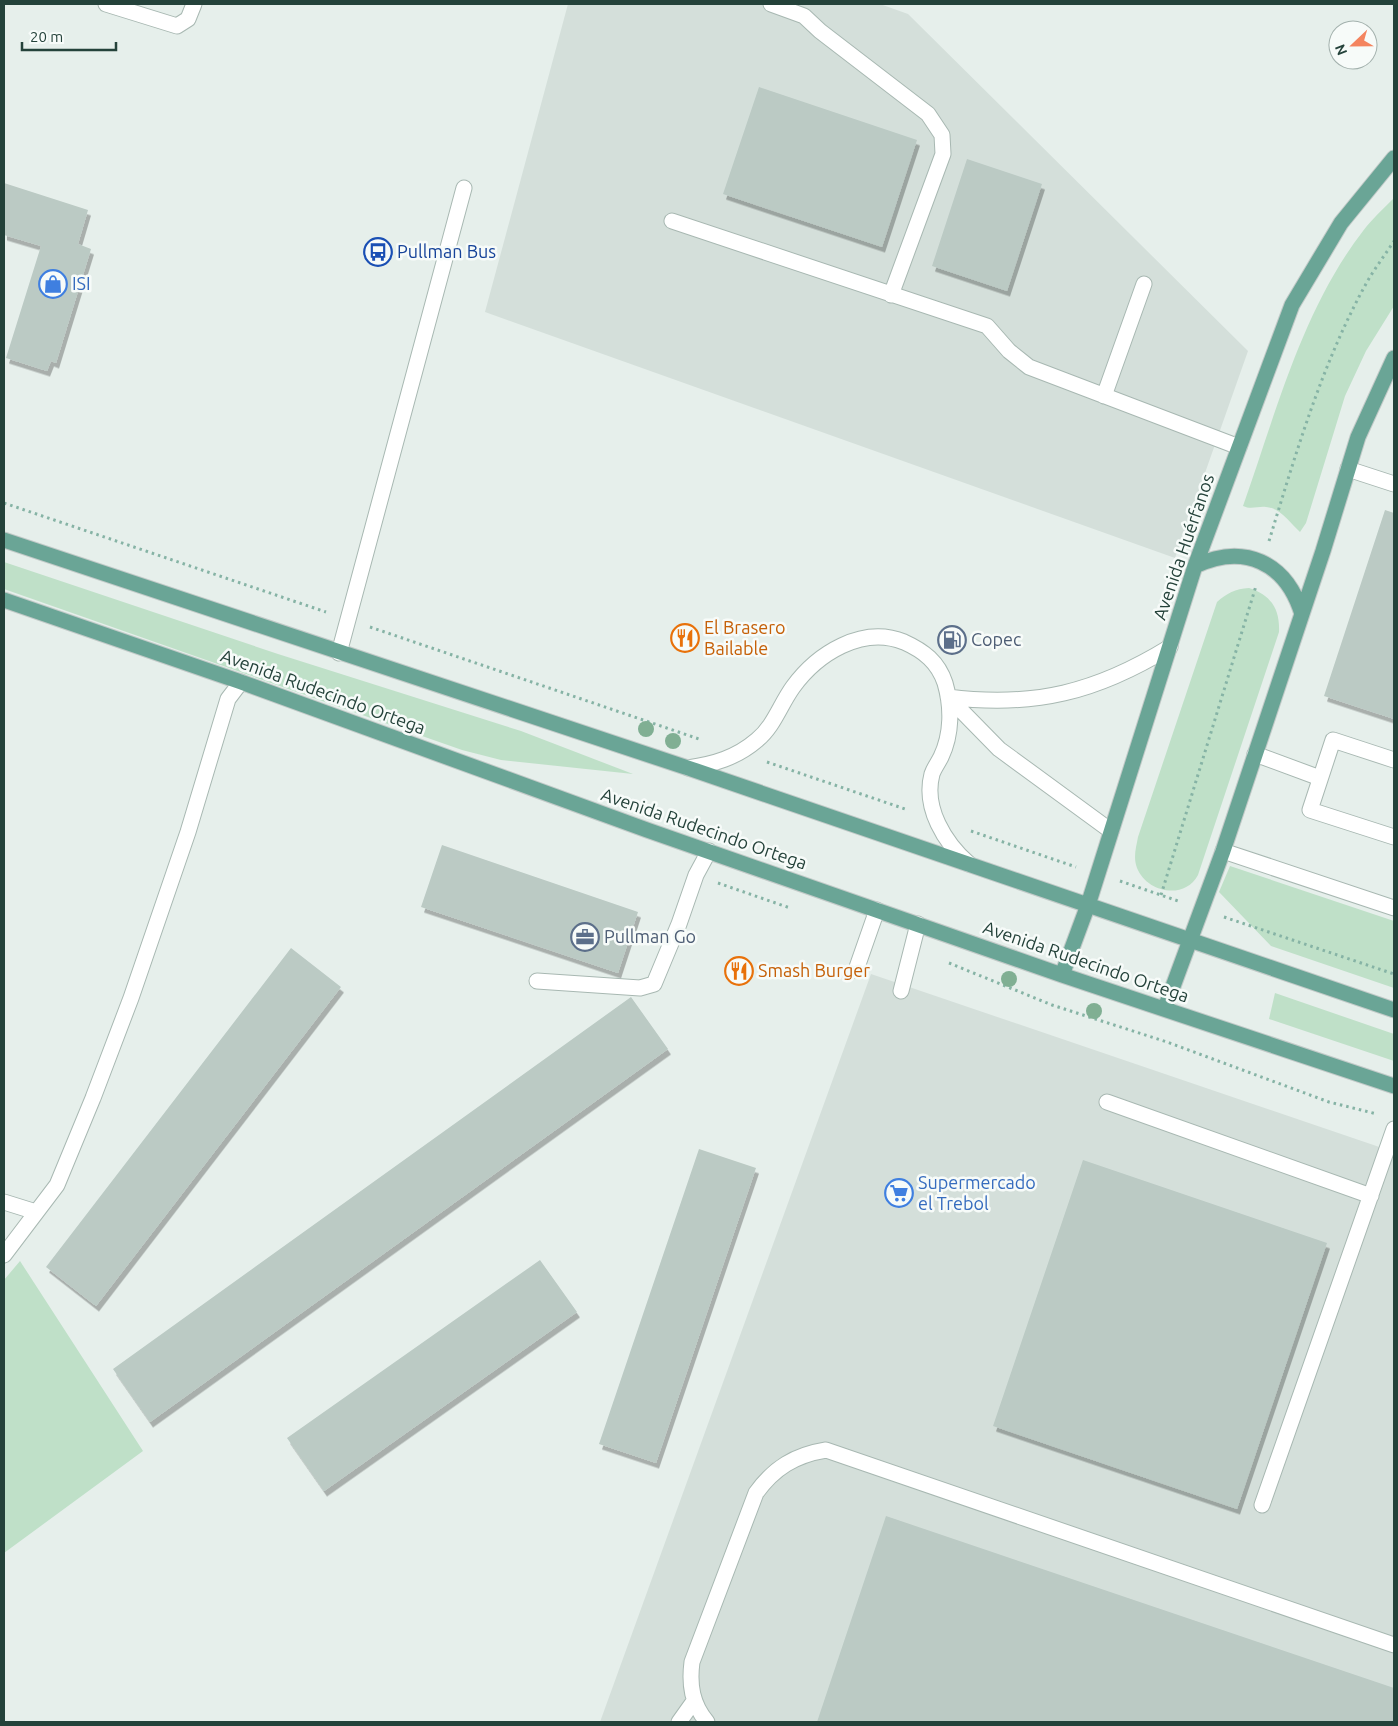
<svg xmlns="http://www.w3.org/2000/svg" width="1398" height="1726" viewBox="0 0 1398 1726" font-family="Ubuntu,sans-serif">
	<defs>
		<filter id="shadow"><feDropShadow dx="3" dy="5.5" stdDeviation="0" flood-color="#0004"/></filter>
	</defs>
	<rect width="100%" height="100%" fill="#e6efeb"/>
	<!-- built -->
	<path fill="#d4dfda" d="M568,4H880L908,14L1248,351L1175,558L485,312Z
		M871,974L1394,1152V1722H600Z"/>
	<!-- green -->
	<path fill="#bfe0c8" d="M1394,198V306L1366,351L1345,396L1306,523L1300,532C1290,523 1281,508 1266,507C1258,506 1251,510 1243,506C1276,413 1302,310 1363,231C1372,219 1384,208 1394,198Z
		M4,562L278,654L521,731L633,774L501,760L462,750L4,589Z
		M1249,588C1271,595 1280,609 1279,632L1198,875C1185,900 1147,893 1137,868C1133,857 1136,848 1138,837L1217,602C1227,593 1235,589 1249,588Z
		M1230,866L1394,921V988L1271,946L1219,892Z
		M1275,993L1394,1034V1061L1269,1019Z
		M20,1261L143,1451L4,1553V1280Z"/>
	<!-- building -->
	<path fill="#bbcac4" filter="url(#shadow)" d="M759,87L917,140L882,247L723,194Z
		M967,159L1042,184L1007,291L932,266Z
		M4,183L88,210L78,244L91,249L56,363L51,361L47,371L6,358L41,246L4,235Z
		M1385,510L1394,513V719L1324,696Z
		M442,845L638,912L618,973L421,907Z
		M291,948L341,987L96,1306L46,1267Z
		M631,997L668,1049L150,1422L113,1369Z
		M699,1149L756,1168L656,1463L599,1444Z
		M1083,1160L1327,1243L1237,1509L993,1426Z
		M540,1260L577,1312L324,1491L287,1438Z
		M886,1516L1394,1688V1722H817Z"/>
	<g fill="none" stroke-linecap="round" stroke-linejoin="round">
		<defs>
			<path id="service" d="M106,4L177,26L188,19L194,4
				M771,4L804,16L820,31L928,114L942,135L943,154L891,295
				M672,221L987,326L1009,351L1029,367L1239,447
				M1104,396L1144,284
				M1348,469L1394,484
				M339,653L464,188
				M1255,754L1320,778
				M1394,760L1333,740L1310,810L1394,837
				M688,768C714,764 736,758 757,740C774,726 780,705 793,687C817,654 862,625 904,642C924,651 938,662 945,683C952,707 952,734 941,757C938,763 934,768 932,774C923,808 945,843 969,864
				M1111,831L999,749L948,697C1034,708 1097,692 1170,647
				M856,970L877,910
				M537,981L640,988L654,984L679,924L696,875L709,851
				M901,991L918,924
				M1107,1102L1371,1196
				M4,1202L36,1212
				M1262,1505L1394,1129
				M679,1722L694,1701
				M707,1722C692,1704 689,1685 692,1662L756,1493C774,1468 795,1455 826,1450L1394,1645"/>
			<path id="minor" d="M1223,851L1394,908
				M4,1255L57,1185L93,1098L131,998L188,832L228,699L241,682"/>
			<path id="primary" d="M4,540L688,768L1394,1010
				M1195,566C1244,543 1286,562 1302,614
				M4,600L241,682L647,830L1062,975L1394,1086
				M1062,975L1088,905L1195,566L1292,305L1341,223L1394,158
				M1165,1008L1223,851L1323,551L1358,437L1394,358"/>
		</defs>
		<!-- service casing -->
		<use href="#service" stroke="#a8b8b2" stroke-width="17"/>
		<!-- minor casing -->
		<use href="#minor" stroke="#a8b8b2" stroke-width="17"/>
		<!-- primary casing -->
		<use href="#primary" stroke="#c2cac8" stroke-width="17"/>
		<!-- path -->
		<path stroke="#86b3a5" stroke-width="3" stroke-dasharray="2.5 4" stroke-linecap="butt" d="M4,503L326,612
			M1269,541C1296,453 1322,363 1367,282C1375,268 1385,255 1394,241
			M370,627L702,740
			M767,762L908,810
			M971,831L1076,867
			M1120,881L1181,902
			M718,883L790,908
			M1161,895L1256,586
			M1224,917L1394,974
			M949,963L1052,1005L1167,1042L1329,1102L1377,1114"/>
		<!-- service -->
		<use href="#service" stroke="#fff" stroke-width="15"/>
		<!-- minor -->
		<use href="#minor" stroke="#fff" stroke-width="15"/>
		<!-- primary -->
		<use href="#primary" stroke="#6aa596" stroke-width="15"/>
	</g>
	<!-- trees -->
	<g fill="#80af93">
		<circle cx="646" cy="729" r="8"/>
		<circle cx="673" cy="741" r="8"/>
		<circle cx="1009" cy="979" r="8"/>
		<circle cx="1094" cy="1011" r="8"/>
	</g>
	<!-- icons -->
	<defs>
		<symbol id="bus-ring" viewBox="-11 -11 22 22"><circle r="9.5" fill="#f7fbf9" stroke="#1a4fb4" stroke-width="1.5"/><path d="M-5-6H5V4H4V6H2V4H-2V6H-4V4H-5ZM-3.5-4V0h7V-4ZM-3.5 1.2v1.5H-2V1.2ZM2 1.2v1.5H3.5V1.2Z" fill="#1a4fb4"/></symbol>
		<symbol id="shop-ring" viewBox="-11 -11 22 22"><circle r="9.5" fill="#f7fbf9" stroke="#3f7fe0" stroke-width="1.5"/><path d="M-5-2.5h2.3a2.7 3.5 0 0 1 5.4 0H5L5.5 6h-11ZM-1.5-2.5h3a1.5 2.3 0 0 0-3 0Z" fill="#3f7fe0"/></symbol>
		<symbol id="restaurant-ring" viewBox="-11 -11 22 22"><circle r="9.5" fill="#f7fbf9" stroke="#e8710a" stroke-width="1.5"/><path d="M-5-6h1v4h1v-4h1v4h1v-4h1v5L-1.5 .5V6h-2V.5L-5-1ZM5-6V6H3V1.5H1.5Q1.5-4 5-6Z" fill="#e8710a"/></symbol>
		<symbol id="fuel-ring" viewBox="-11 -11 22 22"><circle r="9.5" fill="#f7fbf9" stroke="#5c6f8a" stroke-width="1.5"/><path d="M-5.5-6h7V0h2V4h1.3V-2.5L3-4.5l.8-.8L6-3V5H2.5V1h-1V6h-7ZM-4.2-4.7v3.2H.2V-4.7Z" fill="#5c6f8a"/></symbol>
		<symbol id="office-ring" viewBox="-11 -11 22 22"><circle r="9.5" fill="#f7fbf9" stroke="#5c6f8a" stroke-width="1.5"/><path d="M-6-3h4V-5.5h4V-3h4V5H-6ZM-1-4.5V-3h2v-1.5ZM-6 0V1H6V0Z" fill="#5c6f8a"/></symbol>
		<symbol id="supermarket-ring" viewBox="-11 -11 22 22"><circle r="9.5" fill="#f7fbf9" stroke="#3f7fe0" stroke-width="1.5"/><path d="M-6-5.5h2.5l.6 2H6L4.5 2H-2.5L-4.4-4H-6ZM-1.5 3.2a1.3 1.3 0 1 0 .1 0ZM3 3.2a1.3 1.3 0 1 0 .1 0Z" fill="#3f7fe0"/></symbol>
	</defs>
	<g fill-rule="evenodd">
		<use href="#bus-ring" x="362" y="236" width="32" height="32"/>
		<use href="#shop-ring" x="37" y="268" width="32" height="32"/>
		<use href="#restaurant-ring" x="669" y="622" width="32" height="32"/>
		<use href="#fuel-ring" x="936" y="624" width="32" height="32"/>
		<use href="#office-ring" x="569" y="921" width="32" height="32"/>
		<use href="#restaurant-ring" x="723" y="955" width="32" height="32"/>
		<use href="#supermarket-ring" x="883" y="1177" width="32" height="32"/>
	</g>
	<g text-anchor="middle" stroke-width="5" stroke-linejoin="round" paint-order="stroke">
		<!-- transit labels -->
		<g font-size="18" fill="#164399" stroke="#f7fbf9" text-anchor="start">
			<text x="397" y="258">Pullman Bus</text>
		</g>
		<!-- shop labels -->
		<g font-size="18" fill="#366cbe" stroke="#f7fbf9" text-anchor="start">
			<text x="72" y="290">ISI</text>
			<text x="918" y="1189">Supermercado<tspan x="918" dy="21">el Trebol</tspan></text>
		</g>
		<!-- street labels -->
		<g font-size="18" fill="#24423a" stroke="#f7fbf9">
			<text transform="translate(1184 547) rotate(-71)" y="6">Avenida Huérfanos</text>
			<text transform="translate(323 692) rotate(20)" y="6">Avenida Rudecindo Ortega</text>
			<text transform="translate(704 829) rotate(19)" y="6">Avenida Rudecindo Ortega</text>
			<text transform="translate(1086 962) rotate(19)" y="6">Avenida Rudecindo Ortega</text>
		</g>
		<!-- food labels -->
		<g font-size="18" fill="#c56008" stroke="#f7fbf9" text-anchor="start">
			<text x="704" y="634">El Brasero<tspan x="704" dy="21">Bailable</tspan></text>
			<text x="758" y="977">Smash Burger</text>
		</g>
		<!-- service labels -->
		<g font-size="18" fill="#4e5e75" stroke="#f7fbf9" text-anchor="start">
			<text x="971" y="646">Copec</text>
			<text x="604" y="943">Pullman Go</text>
		</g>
	</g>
	<!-- border -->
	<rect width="1398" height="1726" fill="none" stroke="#24423a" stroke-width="10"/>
	<!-- north arrow -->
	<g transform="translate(1353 45) rotate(248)"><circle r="24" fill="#f7fbf9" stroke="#a3b1ad"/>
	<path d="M0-4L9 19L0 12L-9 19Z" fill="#f4845f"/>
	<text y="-8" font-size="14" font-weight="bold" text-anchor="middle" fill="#24423a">N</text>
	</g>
	<!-- scale -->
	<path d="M22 42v8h94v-8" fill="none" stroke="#24423a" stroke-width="2.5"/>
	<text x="30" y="42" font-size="15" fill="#24423a" stroke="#f7fbf9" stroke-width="4" paint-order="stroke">20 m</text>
</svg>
